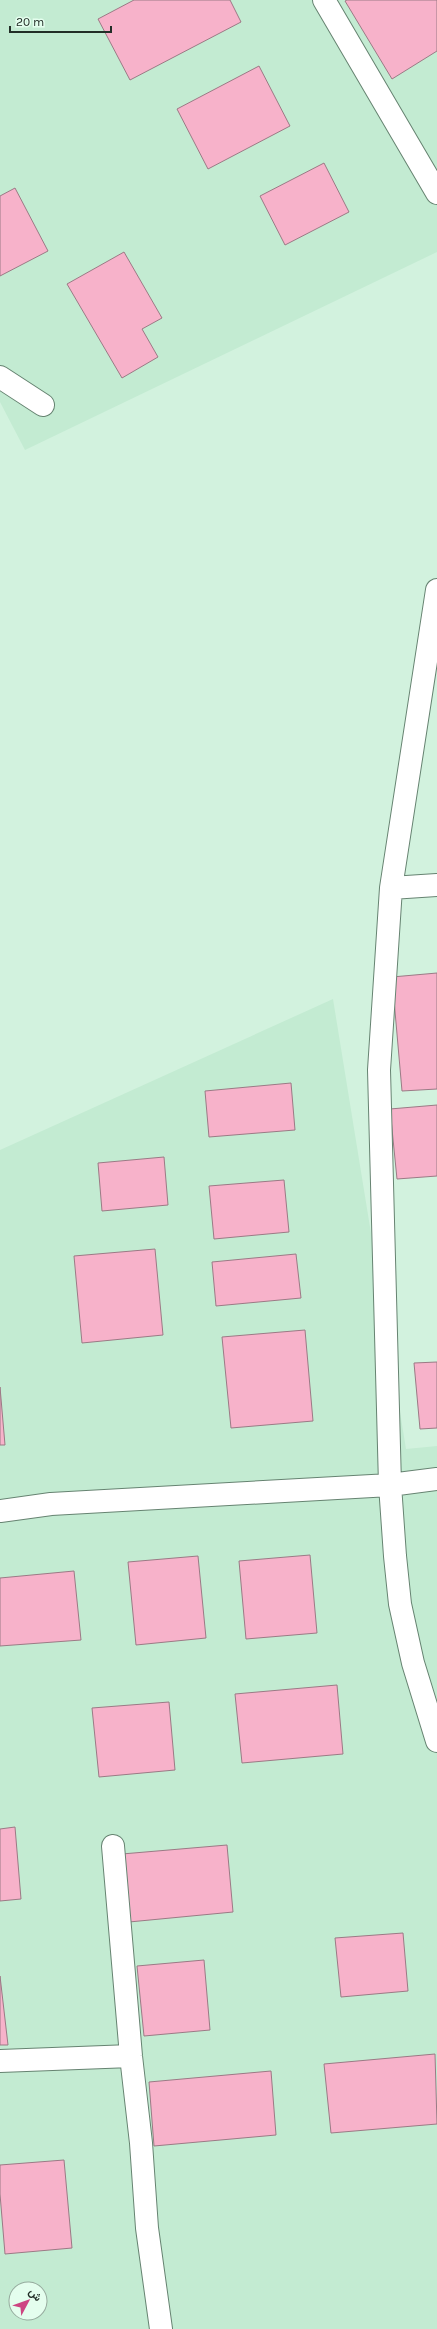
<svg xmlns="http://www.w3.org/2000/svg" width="437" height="2329" viewBox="0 0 437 2329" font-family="Karla,Vazirmatn,sans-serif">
	<rect width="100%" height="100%" fill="#d2f2de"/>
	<!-- built -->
	<path fill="#c3ebd2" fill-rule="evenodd" d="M0,0H437V252L25,450L0,402Z
		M333,999L406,1449L437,1446V2329H0V1150ZM16,2289H40V2313H16Z"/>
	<!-- building -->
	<path fill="#f7b2ca" stroke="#9b7a85" d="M134,0H230L241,22L130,80L98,19Z
		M347,0H437V51L392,79L345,1Z
		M259,66L290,126L208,169L177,109Z
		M324,163L349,212L285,245L260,196Z
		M15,188L48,251L0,276V196Z
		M124,252L162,318L142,329L158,357L122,378L67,284Z
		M437,973V1089L402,1091L392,977Z
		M291,1083L295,1130L209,1137L205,1091Z
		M437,1105V1176L397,1179L390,1109Z
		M164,1157L168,1205L102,1211L98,1163Z
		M284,1180L289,1232L214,1239L209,1186Z
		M155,1249L163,1335L82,1343L74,1256Z
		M296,1254L301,1298L216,1306L212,1262Z
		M305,1330L313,1421L231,1428L222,1337Z
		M437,1362V1428L420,1429L414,1363Z
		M0,1387L5,1445H0Z
		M310,1555L317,1633L246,1639L239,1561Z
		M198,1556L206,1638L136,1645L128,1562Z
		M74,1571L81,1640L0,1646V1578Z
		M337,1685L343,1754L242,1763L235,1694Z
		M169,1702L175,1770L99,1777L92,1708Z
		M15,1827L21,1899L0,1901V1829Z
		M227,1845L233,1912L129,1922L122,1854Z
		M403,1933L408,1991L341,1997L335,1938Z
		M204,1960L210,2030L144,2036L137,1966Z
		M0,1976L8,2045H0Z
		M435,2054L437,2124L331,2133L324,2064Z
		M271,2071L276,2135L154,2146L149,2082Z
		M64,2160L72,2248L5,2254L0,2194V2165Z"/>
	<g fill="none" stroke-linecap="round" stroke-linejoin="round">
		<defs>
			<path id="minor" d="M324,0L437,193
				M0,377L43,405
				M437,590L391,888L379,1070L390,1485L395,1556L400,1604L413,1663L437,1741
				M391,888L437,885
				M0,1511L51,1504L390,1485L437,1479
				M113,1846L131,2056L141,2143L147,2228L161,2329
				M0,2061L131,2056"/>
		</defs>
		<!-- minor casing -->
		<use href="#minor" stroke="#668371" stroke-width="24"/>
		<!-- minor -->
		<use href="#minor" stroke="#fff" stroke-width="22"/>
	</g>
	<!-- north arrow -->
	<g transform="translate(28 2301) rotate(49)"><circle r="19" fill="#e4feee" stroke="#96ab9e"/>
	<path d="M0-3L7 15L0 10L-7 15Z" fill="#cd4582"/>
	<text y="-6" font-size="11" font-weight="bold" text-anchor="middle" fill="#222e27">ش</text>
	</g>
	<!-- scale -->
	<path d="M10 26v6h101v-6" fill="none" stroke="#222e27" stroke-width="2"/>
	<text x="16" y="26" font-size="12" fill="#222e27" stroke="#e4feee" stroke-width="3" paint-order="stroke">20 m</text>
</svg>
